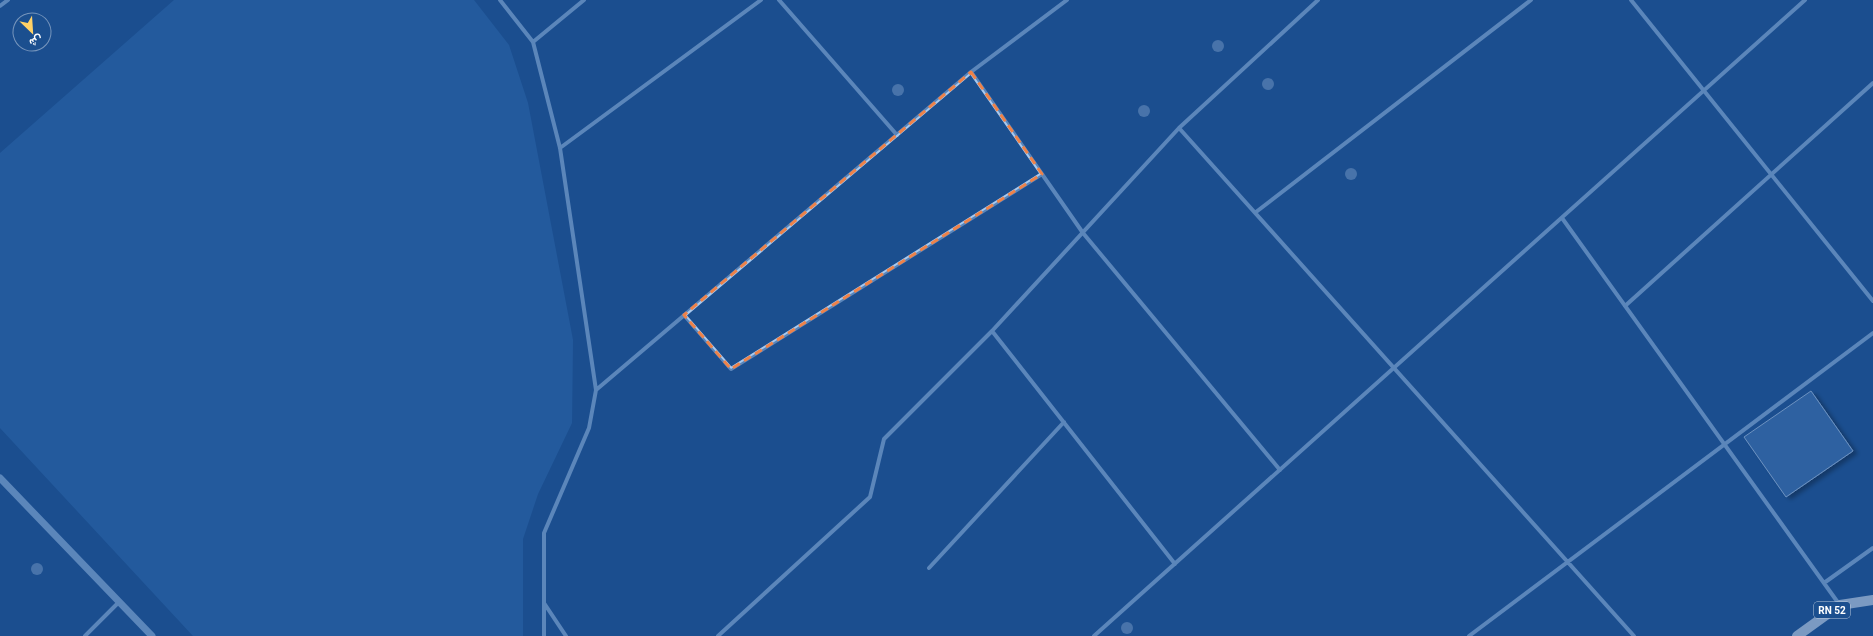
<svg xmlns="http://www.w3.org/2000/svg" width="1873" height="636" viewBox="0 0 1873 636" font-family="Roboto,Vazirmatn,sans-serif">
	<defs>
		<filter id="shadow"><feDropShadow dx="4.5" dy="2.5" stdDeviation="2" flood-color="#0009"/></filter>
	</defs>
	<rect width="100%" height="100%" fill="#1b4f8f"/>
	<!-- green -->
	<path fill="#2e69ad" d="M174,0H474L509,45L528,103L573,340L572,423L538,494L523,539V636H193L0,428V153Z"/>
	<!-- building -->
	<path fill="#4478b7" stroke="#cfe3fa" filter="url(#shadow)" d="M1811,391L1853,451L1786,497L1744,437Z"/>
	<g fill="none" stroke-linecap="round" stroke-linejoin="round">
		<!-- minor -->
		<path stroke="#a9c9ee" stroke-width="4" d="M500,0L533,42L560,148L596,390L589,428L544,533V636
			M779,0L897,135
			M1631,0L1873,301
			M0,6L8,0
			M533,42L584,0
			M971,72L1083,233L1280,470
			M1179,128L1634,636
			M560,148L761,0
			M1256,212L1531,0
			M1562,218L1839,604
			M1625,306L1873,83
			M684,315L731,369L1042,174
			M992,331L1175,564
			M596,390L971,72L1067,0
			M929,568L1064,422
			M1824,583L1873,548
			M544,603L566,636
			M85,636L119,602
			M718,636L870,497L884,439L992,331L1179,128L1318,0
			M1094,636L1805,0
			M1469,636L1873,333"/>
		<!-- tertiary -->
		<path stroke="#a9c9ee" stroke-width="7" d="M0,478L152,636"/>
		<!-- primary -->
		<path stroke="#f0f6ff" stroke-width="10" d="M1797,636L1840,605L1873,600"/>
	</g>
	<!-- trees -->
	<g fill="#7ea0ca">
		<circle cx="1218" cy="46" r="6"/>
		<circle cx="1268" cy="84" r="6"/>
		<circle cx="898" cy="90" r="6"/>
		<circle cx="1144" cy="111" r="6"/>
		<circle cx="1351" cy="174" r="6"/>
		<circle cx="37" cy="569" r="6"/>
		<circle cx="1127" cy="628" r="6"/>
	</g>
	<!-- marked area -->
	<path d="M0 0H1873V636H0ZM971,72L1042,174L731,369L684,315Z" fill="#1b4f8f" fill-opacity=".55" fill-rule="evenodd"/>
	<path fill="none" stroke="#ee8249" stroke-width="3" stroke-dasharray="8 5" stroke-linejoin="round" d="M971,72L1042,174L731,369L684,315Z"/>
	<g text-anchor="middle" stroke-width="3" stroke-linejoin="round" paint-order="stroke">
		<!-- shield labels -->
		<rect fill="#1b4f8f" stroke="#bbcadd" stroke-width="1" x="1814" y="602" width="36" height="16" rx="3"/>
		<g font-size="10" font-weight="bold" fill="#fff">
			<text x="1832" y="614">RN 52</text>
		</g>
	</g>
	<!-- north arrow -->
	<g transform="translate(32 32) rotate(155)"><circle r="19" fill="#1b4f8f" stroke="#7695bc"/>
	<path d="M0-3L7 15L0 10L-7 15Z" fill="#ffd166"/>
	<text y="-6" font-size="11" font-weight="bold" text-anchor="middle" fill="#ffffff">ش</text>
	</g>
</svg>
